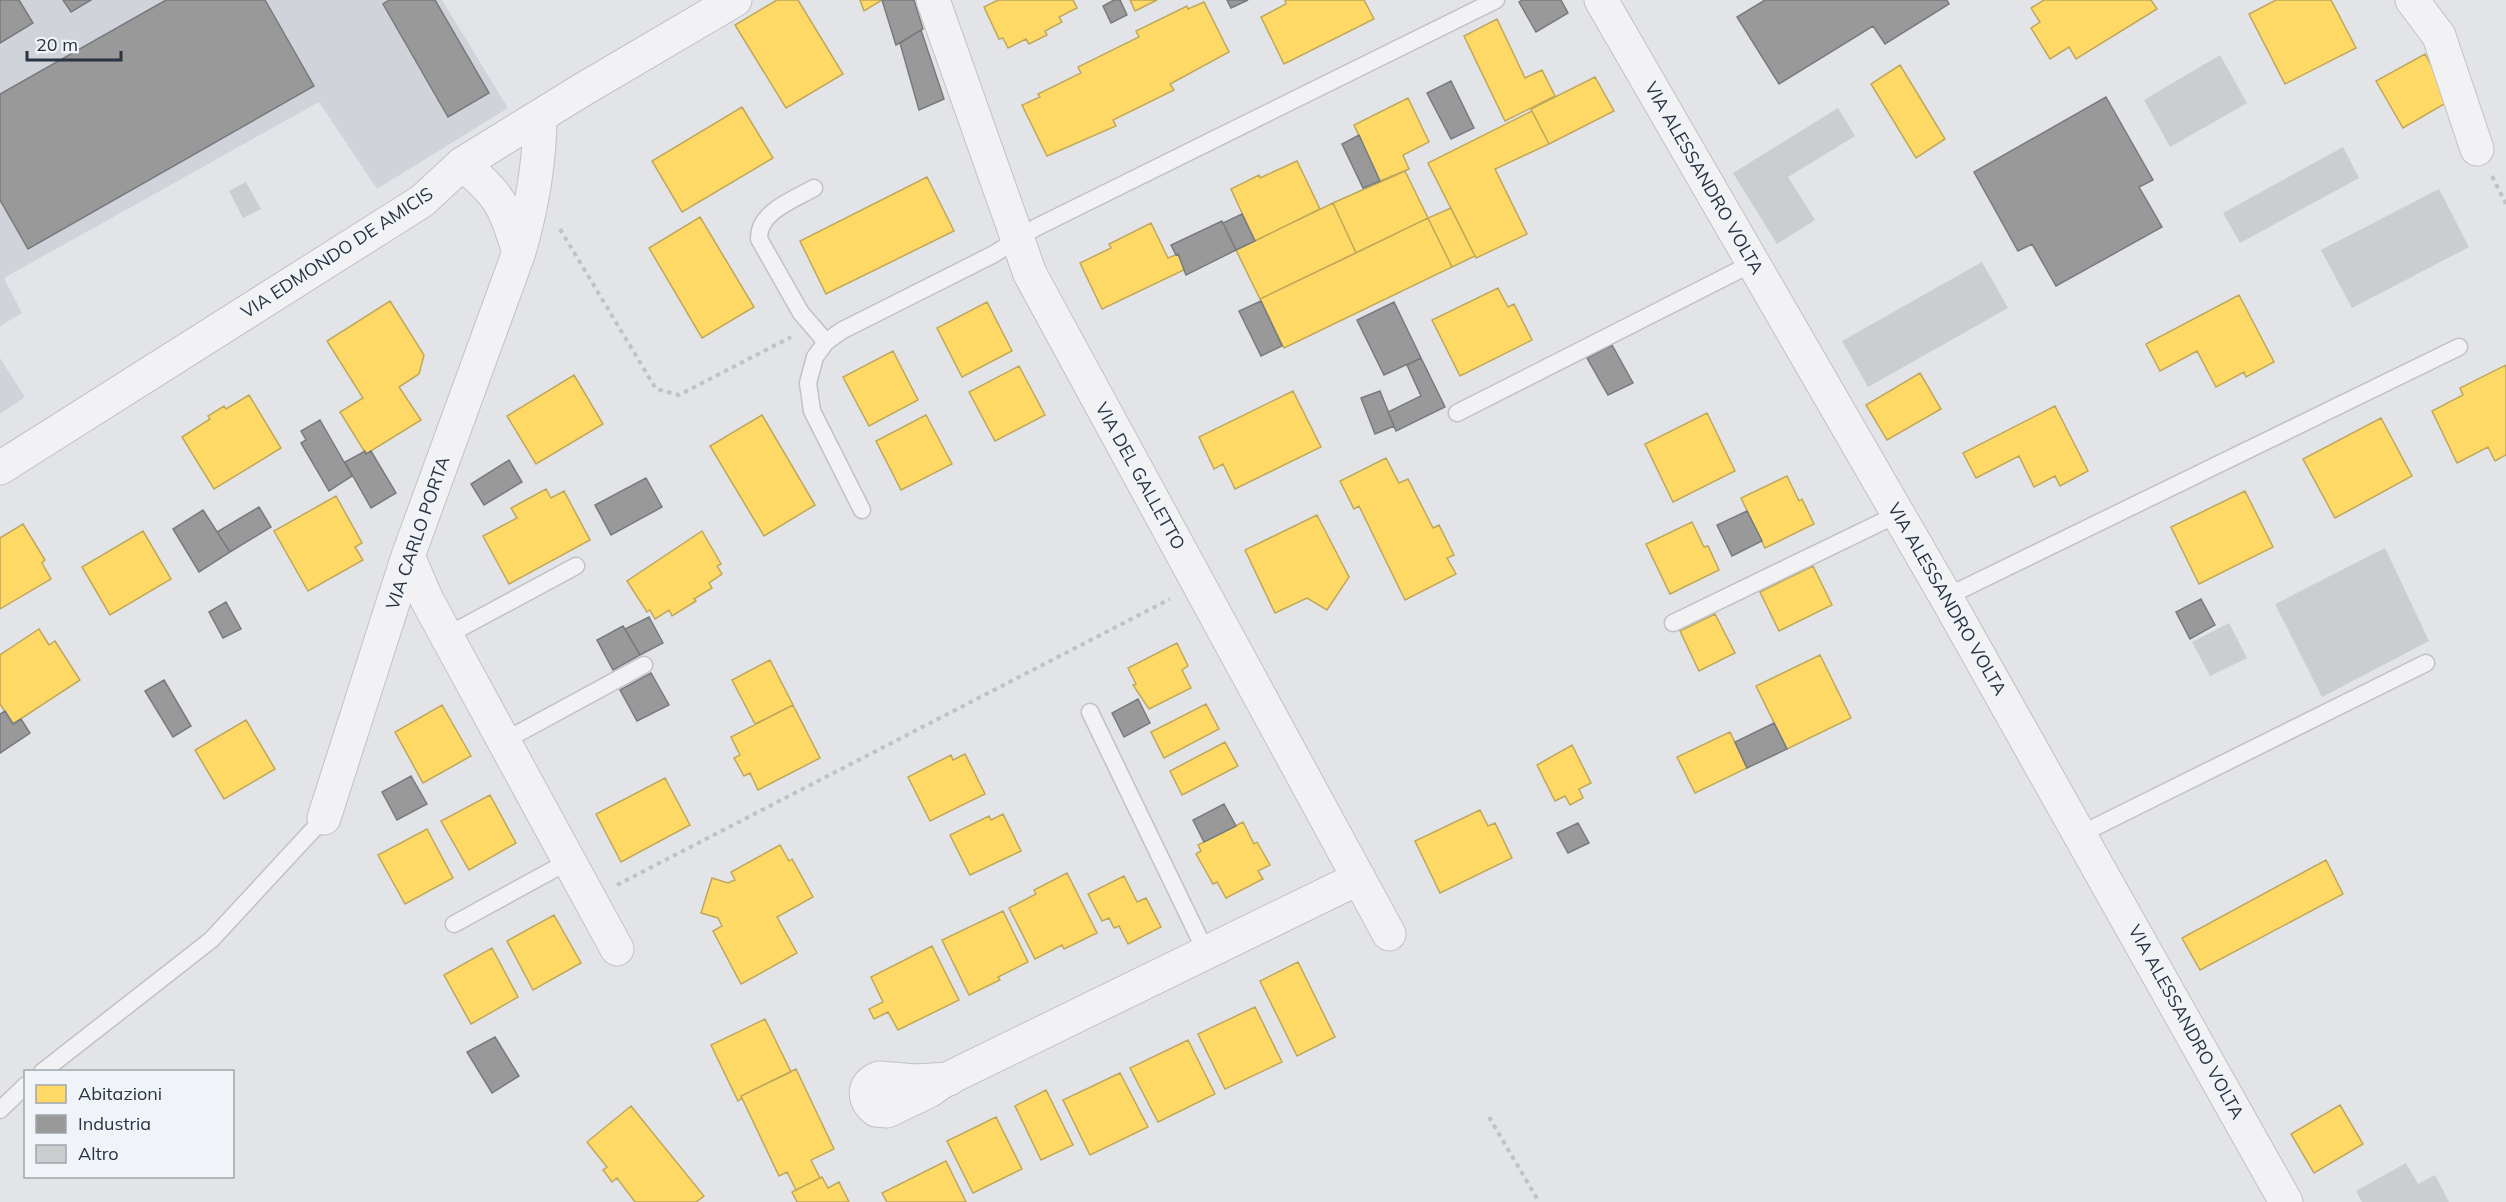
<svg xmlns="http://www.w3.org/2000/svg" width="2506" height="1202" viewBox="0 0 2506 1202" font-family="Mulish,sans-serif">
	<rect width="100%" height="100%" fill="#e2e4e7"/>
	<!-- built -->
	<path fill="#d0d4da" d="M0,0H442L508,108L377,189L319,102L4,278L22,313L0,326Z
		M0,358L25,397L0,414Z"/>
	<!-- homes -->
	<path fill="#ffd966" stroke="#bfa75b" stroke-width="1.5" d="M777,0H798L843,74L786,108L735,25Z
		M860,0H882L864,11Z
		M998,0H1073L1077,8L1059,17L1062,22L1045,31L1047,35L1029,44L1026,39L1008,48L1003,38L999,39L984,7Z
		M1130,0H1157L1135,11Z
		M1287,0H1364L1374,19L1284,64L1261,17L1286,4L1285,1Z
		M2044,0H2151L2157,9L2076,59L2069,47L2050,59L2031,28L2040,22L2031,8Z
		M2276,0H2331L2356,48L2285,84L2249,14Z
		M1204,2L1229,52L1170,84L1174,90L1113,120L1116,126L1047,156L1022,105L1040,97L1038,94L1081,73L1078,67L1139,37L1136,31L1187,6L1188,9Z
		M1497,19L1525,78L1542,70L1555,96L1505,121L1464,36Z
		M2425,54L2451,100L2403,128L2376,81Z
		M1900,65L1945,139L1916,158L1871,84Z
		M1595,77L1614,111L1549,144L1531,109Z
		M1408,98L1429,142L1403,155L1409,169L1380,181L1354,125Z
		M742,107L773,158L682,212L652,161Z
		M1532,111L1549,144L1495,169L1527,234L1476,258L1428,163Z
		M1297,161L1320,209L1255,241L1231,189L1259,175L1260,178Z
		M1405,171L1428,218L1356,253L1333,203Z
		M927,177L954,231L826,294L800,241Z
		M1333,203L1356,253L1260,299L1236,250Z
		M1451,208L1475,256L1452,267L1428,218Z
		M700,217L754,307L702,338L649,248Z
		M1428,218L1452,267L1284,348L1260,299Z
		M1151,223L1168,258L1178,254L1186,269L1102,309L1080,263L1111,248L1109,244Z
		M1498,288L1508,307L1514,304L1532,340L1460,376L1432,320Z
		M2239,295L2274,362L2246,377L2244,372L2216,387L2197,351L2160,371L2146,344Z
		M390,301L424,355L419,374L399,387L421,420L366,454L340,412L363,398L327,341Z
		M987,302L1012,351L962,377L937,328Z
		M893,351L918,400L869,426L843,377Z
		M2506,365V455L2495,461L2488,447L2457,463L2432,411L2463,395L2460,388Z
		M1019,366L1045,415L995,441L969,392Z
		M1920,373L1941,409L1887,440L1866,405Z
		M574,375L603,424L536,464L507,416Z
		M1293,391L1321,447L1235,489L1223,464L1214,469L1199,437Z
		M249,395L281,448L214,489L182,437L210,419L208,416L224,406L226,409Z
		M2055,406L2088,471L2060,486L2055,476L2034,487L2019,456L1976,478L1963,453Z
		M1707,413L1735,471L1673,502L1645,444Z
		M762,415L815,505L764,536L710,446Z
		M926,415L952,464L901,490L876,441Z
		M2381,418L2412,476L2335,518L2303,459Z
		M1386,458L1399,483L1408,479L1433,528L1439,525L1454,555L1447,558L1456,574L1405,600L1359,506L1354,509L1340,481Z
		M1787,476L1799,501L1802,499L1814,524L1765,548L1741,498Z
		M546,489L551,498L564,491L590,540L509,584L483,536L517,518L511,508Z
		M2245,491L2273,547L2199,584L2171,527Z
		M336,496L362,543L355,547L363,560L308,591L274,531Z
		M1317,515L1349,577L1327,610L1307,598L1275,613L1245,550Z
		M1692,522L1704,547L1708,546L1719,570L1670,594L1646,544Z
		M23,524L45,560L42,563L51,579L0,609V538Z
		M143,531L171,579L110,615L82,567Z
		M702,531L721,564L717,566L722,574L709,583L712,588L694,599L696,601L672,616L669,610L655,619L650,610L647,612L627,581Z
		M1813,566L1832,605L1779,631L1760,592Z
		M1715,614L1735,653L1699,671L1680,631Z
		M39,629L49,645L55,641L80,680L13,724L0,704V655Z
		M1177,643L1188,666L1182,670L1191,688L1149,709L1133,685L1136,684L1128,668Z
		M1820,655L1851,718L1787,749L1756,686Z
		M770,660L793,705L755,724L732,680Z
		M1206,704L1219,729L1164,758L1151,732Z
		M442,705L471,756L423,783L395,732Z
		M793,705L820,758L758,790L750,773L744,776L734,758L740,755L731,737Z
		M246,720L275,769L224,799L195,750Z
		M1730,732L1747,768L1695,793L1677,757Z
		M1225,742L1238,766L1182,795L1170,771Z
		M1572,745L1591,783L1579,789L1583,798L1570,805L1565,796L1555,801L1537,765Z
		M965,754L985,794L930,821L908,777L951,755L953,760Z
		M665,778L690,825L621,862L596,814Z
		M490,795L516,843L469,870L441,821Z
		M1480,810L1488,826L1495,823L1512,858L1440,893L1415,841Z
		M1003,814L1021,851L970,875L950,835L989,816L991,820Z
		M1243,822L1254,844L1257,842L1270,865L1258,871L1263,879L1226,898L1217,882L1213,884L1196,854L1201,851L1198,845Z
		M427,829L453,878L405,904L378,855Z
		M780,845L789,861L792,859L813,897L777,917L797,953L741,984L713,931L722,926L718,918L701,913L712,878L728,883L735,880L731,872Z
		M2326,860L2343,894L2200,970L2182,938Z
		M1067,873L1097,933L1064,949L1062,945L1035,959L1009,908L1036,894L1034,890Z
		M1124,876L1137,902L1146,898L1161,927L1128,944L1119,926L1114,928L1109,918L1102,921L1088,894Z
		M1003,911L1028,962L998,977L1000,980L969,995L942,940Z
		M554,915L581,963L533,990L507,941Z
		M932,946L959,1000L898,1030L888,1012L874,1019L869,1009L883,1002L871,977Z
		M492,948L518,997L471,1024L444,975Z
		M1298,962L1335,1037L1297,1056L1260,981Z
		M1255,1007L1282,1062L1225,1089L1198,1034Z
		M765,1019L791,1072L741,1096L742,1098L738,1101L711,1045Z
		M1188,1040L1215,1094L1158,1122L1130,1068Z
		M796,1069L834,1149L811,1160L820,1178L796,1190L787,1172L779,1176L741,1096Z
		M1120,1073L1148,1127L1090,1155L1063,1100Z
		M1046,1090L1073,1145L1041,1160L1015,1106Z
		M2340,1105L2363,1144L2314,1173L2291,1134Z
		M631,1106L704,1196L696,1202H635L617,1178L612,1182L603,1170L607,1167L587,1142Z
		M996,1117L1022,1169L973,1193L947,1141Z
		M946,1161L966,1202H887L882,1193Z
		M822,1177L828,1188L839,1182L849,1202H797L792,1192Z"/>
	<!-- industry -->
	<path fill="#999" stroke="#777a7f" stroke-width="1.5" d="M0,0H19L33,23L0,43Z
		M63,0H91L71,12Z
		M166,0H265L314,86L28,249L0,200V94Z
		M389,0H435L489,93L448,117L383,4Z
		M882,0H914L923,29L896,45Z
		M1114,0H1120L1127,15L1111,23L1103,6Z
		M1227,0H1248L1231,8Z
		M1522,0H1561L1568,13L1536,32L1519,2Z
		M1765,0H1947L1949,4L1885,44L1873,26L1779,84L1737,17Z
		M921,30L944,99L919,110L900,43Z
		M1451,81L1474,128L1451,139L1427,93Z
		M2106,97L2153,180L2139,187L2162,227L2056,286L2032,244L2018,251L1974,172Z
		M1359,135L1380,181L1363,188L1342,144Z
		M1242,214L1255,241L1236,250L1223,223Z
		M1222,221L1236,250L1186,275L1178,254L1176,255L1171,245Z
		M1261,301L1282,346L1261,356L1239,311Z
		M1394,302L1421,358L1384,375L1357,320Z
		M1612,345L1633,383L1608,395L1587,358Z
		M1421,358L1445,407L1396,431L1388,412L1421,396L1407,365Z
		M1380,391L1394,426L1375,434L1361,398Z
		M320,420L352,476L329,491L301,443L306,440L301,431Z
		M365,451L366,454L371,451L396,493L371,508L345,462Z
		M509,460L522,482L484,505L471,484Z
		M646,478L662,507L611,535L595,505Z
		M259,507L271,527L230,552L217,532Z
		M203,510L230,552L199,572L173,529Z
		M1747,511L1762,541L1732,556L1717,525Z
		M2201,599L2215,625L2190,639L2176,612Z
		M226,602L241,629L223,638L209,612Z
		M649,617L663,643L640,655L625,629Z
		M623,626L640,655L613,670L597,640Z
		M651,673L669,705L637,721L620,690Z
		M164,680L191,726L173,737L145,691Z
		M1138,699L1150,723L1124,737L1112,713Z
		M5,711L13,724L21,719L30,733L0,753V714Z
		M1774,723L1787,749L1747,768L1735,742Z
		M411,776L427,804L397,820L382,792Z
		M1224,804L1236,826L1204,842L1193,820Z
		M1578,823L1589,843L1568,853L1557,833Z
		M495,1037L519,1076L492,1093L467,1052Z"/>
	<!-- building -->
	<path fill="#cbcdcf" d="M2220,55L2247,103L2170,147L2144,100Z
		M1838,108L1855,136L1788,177L1815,220L1777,244L1733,173Z
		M2343,147L2359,178L2240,243L2223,213Z
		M246,182L261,209L243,218L229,191Z
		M2439,189L2469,247L2352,308L2321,250Z
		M1982,262L2008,308L1868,387L1842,341Z
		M2385,548L2429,641L2322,697L2275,604Z
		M2229,623L2247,658L2210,676L2192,642Z
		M2406,1163L2418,1184L2435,1175L2449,1202H2362L2356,1191Z"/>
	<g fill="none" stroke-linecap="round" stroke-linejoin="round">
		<defs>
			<path id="service" d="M814,188C793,200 758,212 759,239L801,313L826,342
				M1457,413L1753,263
				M862,510L812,411L808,383L815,357L826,342L841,331L994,254L1035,228L1496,0
				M1946,597L2459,347
				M1673,623L1898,514
				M446,636L576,566
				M1090,712L1206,952
				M504,741L644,665
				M2081,834L2426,663
				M454,924L569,861
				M42,1072L211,940L324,818
				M0,1110L26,1085"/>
			<path id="minor" d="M933,0L1030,274L1389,934
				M2412,0L2439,36L2477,149
				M462,164C501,195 504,206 519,252
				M0,468L422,201L462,164L582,90L735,0
				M408,556L427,600L617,949
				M324,818L408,556L519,252C532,207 540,163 540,116
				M949,1079L916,1081L879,1078C862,1084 863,1101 876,1110L887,1111L929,1091L945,1080L1359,878"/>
			<path id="tertiary" d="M1601,0L1946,597L2286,1202"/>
		</defs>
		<!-- service casing -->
		<use href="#service" stroke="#c0c2c5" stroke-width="19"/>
		<!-- minor casing -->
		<use href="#minor" stroke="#c0c2c5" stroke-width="35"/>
		<!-- tertiary casing -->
		<use href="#tertiary" stroke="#c0c2c5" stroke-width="35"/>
		<!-- path -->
		<path stroke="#c0c3c6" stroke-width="4" stroke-dasharray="4.5 4.5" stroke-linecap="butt" d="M2492,176L2506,204
			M560,229L656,389L679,395L791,337
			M617,885L1170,599
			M1489,1117L1539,1202"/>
		<!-- service -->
		<use href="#service" stroke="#f2f2f4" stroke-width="16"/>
		<!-- minor -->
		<use href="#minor" stroke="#f2f2f4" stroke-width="33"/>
		<!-- tertiary -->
		<use href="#tertiary" stroke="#f2f2f4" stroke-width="33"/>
	</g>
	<g text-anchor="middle" stroke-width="6" stroke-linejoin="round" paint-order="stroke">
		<!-- street labels -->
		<g font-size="18" fill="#293341" stroke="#f0f3f7">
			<text transform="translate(1704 178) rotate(60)" y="6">VIA ALESSANDRO VOLTA</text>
			<text transform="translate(337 253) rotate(-33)" y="6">VIA EDMONDO DE AMICIS</text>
			<text transform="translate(1140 476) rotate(61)" y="6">VIA DEL GALLETTO</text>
			<text transform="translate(418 533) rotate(-71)" y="6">VIA CARLO PORTA</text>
			<text transform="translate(1947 599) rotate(60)" y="6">VIA ALESSANDRO VOLTA</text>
			<text transform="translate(2186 1022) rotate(61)" y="6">VIA ALESSANDRO VOLTA</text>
		</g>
	</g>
	<!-- legend -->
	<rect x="24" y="1070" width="210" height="108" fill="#f0f3f7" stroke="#a0a6ae" stroke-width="1.5"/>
	<rect x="36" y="1085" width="30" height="18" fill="#ffd966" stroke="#a0a6ae" stroke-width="1.5"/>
	<text x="78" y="1100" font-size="18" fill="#293341">Abitazioni</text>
	<rect x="36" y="1115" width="30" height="18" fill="#999999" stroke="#a0a6ae" stroke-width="1.5"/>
	<text x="78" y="1130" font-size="18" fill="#293341">Industria</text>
	<rect x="36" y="1145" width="30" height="18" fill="#cbcdcf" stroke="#a0a6ae" stroke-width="1.5"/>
	<text x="78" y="1160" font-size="18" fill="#293341">Altro</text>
	<!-- scale -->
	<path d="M27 51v9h94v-9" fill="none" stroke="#293341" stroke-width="3"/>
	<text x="36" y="51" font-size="18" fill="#293341" stroke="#f0f3f7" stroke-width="4.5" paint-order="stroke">20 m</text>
</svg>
